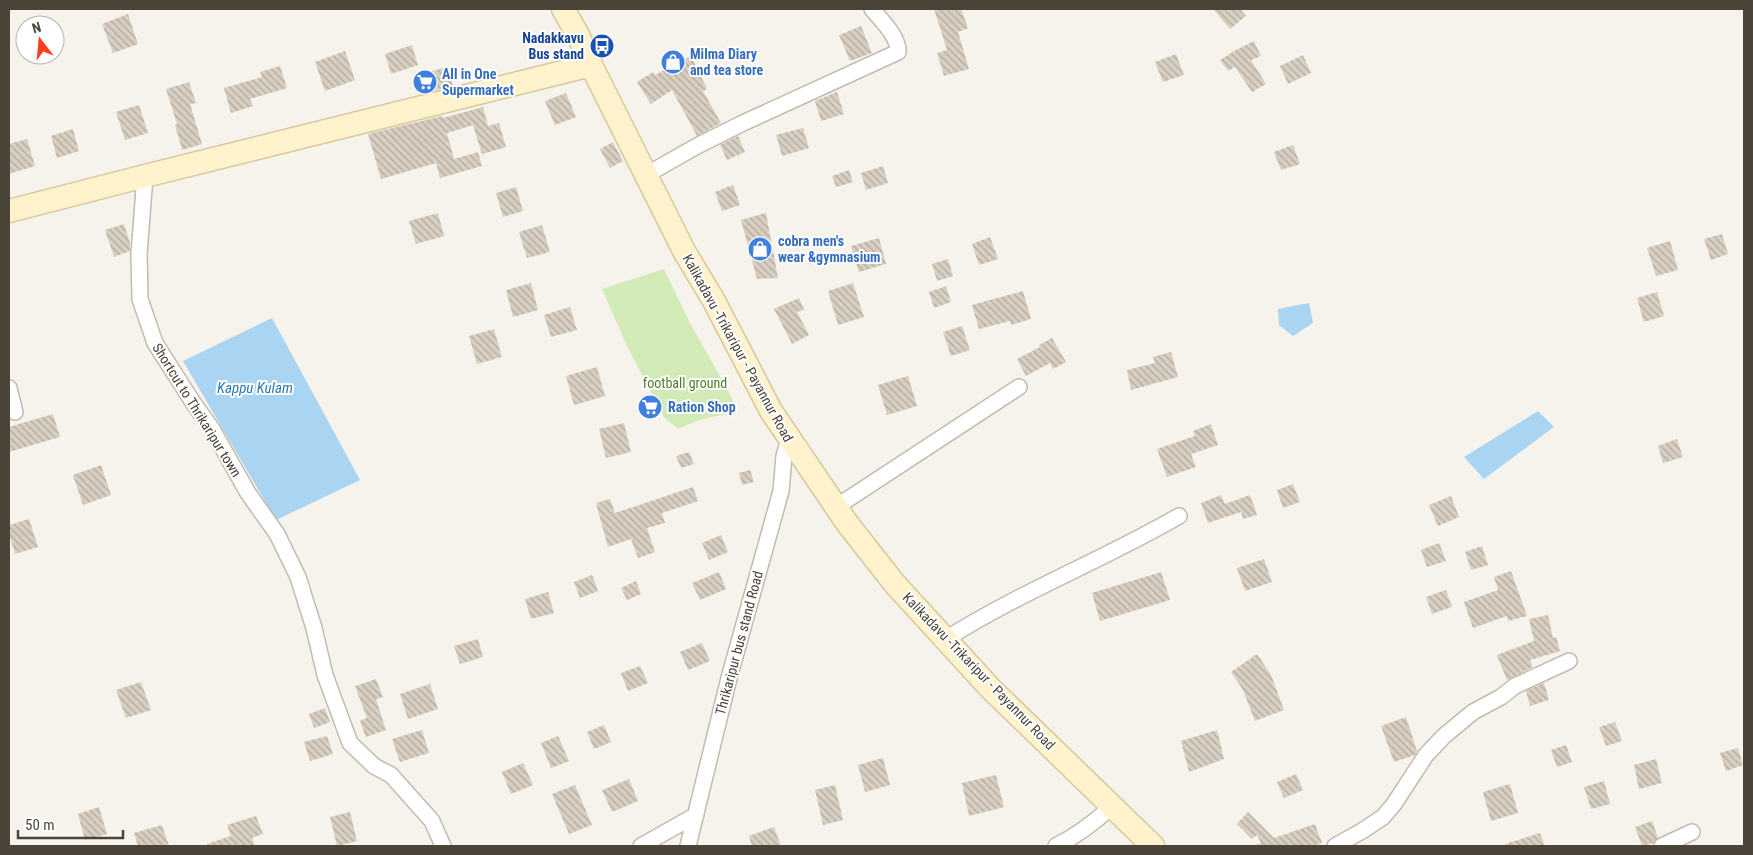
<svg xmlns="http://www.w3.org/2000/svg" width="1753" height="855" viewBox="0 0 1753 855" font-family="'Roboto Condensed',sans-serif">
	<defs>
		<pattern id="building-back-hatch" width="6" height="6" patternUnits="userSpaceOnUse" patternTransform="scale(1.25)"><rect width="6" height="6" fill="#d8cfc1"/><path d="M-1 5l2 2M0 0l6 6M5-1l2 2" fill="none" stroke="#b1aa9e"/></pattern>
	</defs>
	<rect width="100%" height="100%" fill="#f6f3ec"/>
	<!-- green -->
	<path fill="#d2eab5" d="M664,269L690,323L732,398L735,412L699,420L678,429L664,417L626,344L602,289Z"/>
	<!-- water -->
	<path fill="#a9d4f2" d="M1309,303L1313,323L1293,336L1279,325L1278,309Z
		M272,318L360,480L276,520L183,361Z
		M1538,411L1554,427L1484,479L1464,457Z"/>
	<!-- building -->
	<path fill="url(#building-back-hatch)" d="M934,9H961L968,28L958,32L969,69L944,76L937,53L947,50Z
		M1213,9H1240L1246,16L1230,29Z
		M128,14L138,44L113,53L102,24Z
		M861,26L872,53L850,61L839,35Z
		M1254,41L1261,56L1251,60L1266,84L1252,92L1235,67L1228,71L1220,60L1236,50Z
		M412,45L418,65L391,74L385,54Z
		M345,51L355,80L325,91L315,62Z
		M1176,54L1184,75L1163,82L1155,62Z
		M1303,55L1311,73L1288,84L1280,66Z
		M691,56L707,89L703,91L721,123L697,136L672,90L651,104L637,82L653,72L655,75Z
		M280,66L287,88L250,99L253,106L231,113L224,88L262,77L260,72Z
		M447,67L453,86L423,93L418,75Z
		M189,82L196,103L190,104L202,144L182,150L175,125L177,124L166,89Z
		M837,92L844,114L821,121L815,101Z
		M566,93L576,117L555,125L545,101Z
		M139,105L148,133L125,140L116,112Z
		M483,107L488,126L499,123L506,147L482,154L473,125L447,133L454,159L478,152L482,166L440,178L436,163L381,179L368,134L442,116L443,118Z
		M803,128L809,148L782,156L776,135Z
		M73,129L79,151L57,158L51,136Z
		M738,136L745,152L727,160L720,145Z
		M27,139L35,166L9,174V144Z
		M613,142L623,161L610,168L600,149Z
		M1293,145L1300,164L1281,170L1274,152Z
		M883,166L888,183L866,190L861,173Z
		M849,170L853,182L836,187L832,176Z
		M733,185L740,205L722,211L715,192Z
		M516,187L523,211L503,217L496,193Z
		M438,213L444,236L416,244L409,221Z
		M766,213L778,278L757,279L741,220Z
		M124,224L130,243V251L114,257L105,230Z
		M542,225L550,252L527,258L519,232Z
		M1722,234L1728,254L1711,260L1704,239Z
		M990,237L998,259L979,265L972,244Z
		M879,238L886,264L859,272L851,246Z
		M1670,241L1678,270L1656,276L1647,248Z
		M948,259L953,276L937,281L932,264Z
		M531,283L538,310L513,317L506,290Z
		M853,283L864,317L838,325L828,291Z
		M946,286L951,302L934,308L929,292Z
		M1023,291L1031,319L1011,325L1010,321L979,329L972,305Z
		M1657,292L1664,316L1644,322L1637,298Z
		M799,298L804,310L797,312L809,335L792,344L774,309Z
		M570,307L577,330L551,337L544,315Z
		M962,326L970,350L951,356L943,332Z
		M494,329L502,357L477,364L469,336Z
		M1052,338L1066,362L1053,369L1050,363L1026,376L1017,359L1040,347L1039,345Z
		M1171,352L1178,377L1131,390L1127,370L1155,363L1153,357Z
		M597,367L605,396L574,405L566,376Z
		M908,376L917,406L887,415L878,385Z
		M53,414L60,437L9,452V427Z
		M624,423L631,452L606,458L599,429Z
		M1211,424L1218,445L1191,454L1196,467L1167,477L1157,449L1195,436L1193,431Z
		M1677,439L1683,457L1663,463L1658,446Z
		M689,452L694,464L681,468L676,456Z
		M101,465L111,495L83,505L73,475Z
		M750,470L754,482L742,485L739,473Z
		M1293,484L1300,502L1283,508L1277,490Z
		M693,487L698,501L662,513L665,523L647,528L655,552L638,558L631,539L608,547L596,503L610,499L615,513Z
		M1221,495L1225,504L1250,495L1257,515L1243,519L1241,512L1208,523L1201,503Z
		M1451,496L1459,517L1438,526L1429,505Z
		M29,519L38,547L15,554L9,534V525Z
		M721,535L728,552L709,560L702,543Z
		M1439,543L1446,561L1427,567L1421,550Z
		M1482,546L1488,565L1471,570L1465,552Z
		M1264,559L1272,582L1245,591L1237,568Z
		M1511,571L1527,616L1508,621L1507,616L1473,628L1464,602L1498,590L1494,577Z
		M719,572L726,589L700,600L692,583Z
		M1161,572L1170,600L1100,621L1092,593Z
		M592,575L598,591L580,598L574,582Z
		M636,581L641,594L627,600L621,588Z
		M1446,590L1452,607L1432,614L1426,597Z
		M548,592L554,613L531,619L525,599Z
		M1548,615L1553,638L1556,637L1560,651L1530,660L1533,667L1507,680L1497,655L1534,641L1529,619Z
		M478,639L483,657L460,664L454,646Z
		M702,643L710,661L688,670L680,652Z
		M1257,654L1271,675L1284,710L1255,721L1243,690L1231,672Z
		M640,666L648,683L628,691L621,673Z
		M376,679L383,697L376,699L386,730L366,737L360,721L367,718L355,686Z
		M141,682L151,710L126,718L116,690Z
		M1544,683L1549,700L1530,706L1526,691Z
		M430,684L438,709L408,719L400,694Z
		M325,708L330,722L314,728L309,714Z
		M1406,717L1417,751L1415,755L1394,762L1381,726Z
		M1615,722L1622,741L1606,746L1599,727Z
		M604,725L611,742L594,749L587,732Z
		M422,730L429,753L400,762L392,739Z
		M1217,730L1224,759L1189,772L1181,741Z
		M327,736L333,754L310,761L304,742Z
		M558,736L569,761L551,768L541,743Z
		M1566,745L1572,762L1557,767L1551,750Z
		M1738,748L1743,765L1726,771L1720,753Z
		M883,758L890,785L865,792L858,765Z
		M1656,759L1662,783L1639,789L1634,765Z
		M523,763L533,785L511,794L502,772Z
		M1296,774L1303,790L1284,798L1277,782Z
		M996,775L1004,807L969,816L962,783Z
		M629,779L638,801L612,812L602,790Z
		M1604,781L1610,804L1591,809L1584,787Z
		M1510,784L1518,813L1491,821L1483,792Z
		M575,785L592,825L569,834L552,794Z
		M835,785L843,820L823,825L815,790Z
		M99,807L107,834L85,840L78,814Z
		M350,812L357,841L337,846L330,817Z
		M1248,812L1274,838L1315,824L1322,843L1313,846H1256V845L1261,843L1257,835L1252,839L1237,824Z
		M256,816L263,834L252,838L255,846H207V844L231,836L227,825Z
		M1652,821L1658,838L1654,843L1642,846L1635,827Z
		M162,825L169,846H138L134,833Z
		M774,827L781,846H752L749,836Z
		M1540,833L1545,846H1506L1505,844Z"/>
	<g fill="none" stroke-linecap="round" stroke-linejoin="round">
		<defs>
			<path id="minor" d="M646,175L697,146L743,123L898,52C899,37 881,20 872,9
				M145,176L139,254L140,299L155,343L194,404L212,429L248,493L277,534L298,577L314,628L325,675L350,743L374,766L391,775L432,821L443,846
				M9,388L15,412
				M836,507L1019,387
				M946,639C1020,592 1103,560 1179,516
				M641,846L696,815
				M688,846L729,678L781,491L784,456L789,439
				M1056,846C1078,835 1095,822 1112,806
				M1335,846L1362,831L1383,817L1394,804L1426,755L1444,736L1473,712L1501,697L1515,686L1569,661
				M1662,846L1692,832"/>
			<path id="secondary" d="M563,9L578,35L591,65L684,251L714,301L771,411L847,523L894,583L990,688L1153,846
				M9,211L145,176L591,65"/>
		</defs>
		<!-- minor casing -->
		<use href="#minor" stroke="#c2bbae" stroke-width="18"/>
		<!-- secondary casing -->
		<use href="#secondary" stroke="#d6c79b" stroke-width="25"/>
		<!-- minor -->
		<use href="#minor" stroke="#fff" stroke-width="15"/>
		<!-- secondary -->
		<use href="#secondary" stroke="#fff3cd" stroke-width="22"/>
	</g>
	<!-- icons -->
	<defs>
		<symbol id="bus-disc" viewBox="-11 -11 22 22"><circle r="9.5" fill="#1a4fb4" stroke="#fff"/><path d="M-5-6H5V4H4V6H2V4H-2V6H-4V4H-5ZM-3.5-4V0h7V-4ZM-3.5 1.2v1.5H-2V1.2ZM2 1.2v1.5H3.5V1.2Z" fill="#fff"/></symbol>
		<symbol id="shop-disc" viewBox="-11 -11 22 22"><circle r="9.5" fill="#3f7fe0" stroke="#fff"/><path d="M-5-2.5h2.3a2.7 3.5 0 0 1 5.4 0H5L5.5 6h-11ZM-1.5-2.5h3a1.5 2.3 0 0 0-3 0Z" fill="#fff"/></symbol>
		<symbol id="supermarket-disc" viewBox="-11 -11 22 22"><circle r="9.5" fill="#3f7fe0" stroke="#fff"/><path d="M-6-5.5h2.5l.6 2H6L4.5 2H-2.5L-4.4-4H-6ZM-1.5 3.2a1.3 1.3 0 1 0 .1 0ZM3 3.2a1.3 1.3 0 1 0 .1 0Z" fill="#fff"/></symbol>
	</defs>
	<g fill-rule="evenodd">
		<use href="#bus-disc" x="588" y="32" width="28" height="28"/>
		<use href="#shop-disc" x="659" y="48" width="28" height="28"/>
		<use href="#supermarket-disc" x="411" y="68" width="28" height="28"/>
		<use href="#shop-disc" x="746" y="235" width="28" height="28"/>
		<use href="#supermarket-disc" x="636" y="393" width="28" height="28"/>
	</g>
	<g text-anchor="middle" stroke-width="4" stroke-linejoin="round" paint-order="stroke">
		<!-- transit labels -->
		<g font-size="14" font-weight="bold" fill="#164399" stroke="#fff" text-anchor="end">
			<text x="584" y="43">Nadakkavu<tspan x="584" dy="16">Bus stand</tspan></text>
		</g>
		<!-- shop labels -->
		<g font-size="14" font-weight="bold" fill="#366cbe" stroke="#fff" text-anchor="start">
			<text x="690" y="59">Milma Diary<tspan x="690" dy="16">and tea store</tspan></text>
			<text x="442" y="79">All in One<tspan x="442" dy="16">Supermarket</tspan></text>
			<text x="778" y="246">cobra men's<tspan x="778" dy="16">wear &amp;gymnasium</tspan></text>
			<text x="668" y="412">Ration Shop</text>
		</g>
		<!-- street labels -->
		<g font-size="14" fill="#4b4439" stroke="#fff">
			<text transform="translate(738 348) rotate(61)" y="5">Kalikadavu -Trikaripur - Payannur Road</text>
			<text transform="translate(197 410) rotate(58)" y="5">Shortcut to Thrikaripur town</text>
			<text transform="translate(739 643) rotate(-75)" y="5">Thrikaripur bus stand Road</text>
			<text transform="translate(979 671) rotate(46)" y="5">Kalikadavu -Trikaripur - Payannur Road</text>
		</g>
		<!-- park labels -->
		<g font-size="14" fill="#4a7f2a" stroke="#fff">
			<text x="685" y="388">football ground</text>
		</g>
		<!-- water labels -->
		<g font-size="15" font-style="italic" fill="#2e7ab2" stroke="#fff">
			<text x="255" y="393">Kappu Kulam</text>
		</g>
	</g>
	<!-- border -->
	<rect width="1753" height="855" fill="none" stroke="#4b4439" stroke-width="20"/>
	<!-- north arrow -->
	<g transform="translate(40 40) rotate(344)"><circle r="24" fill="#ffffff" stroke="#b7b4b0"/>
	<path d="M0-4L9 19L0 12L-9 19Z" fill="#fc3f1d"/>
	<text y="-8" font-size="14" font-weight="bold" text-anchor="middle" fill="#4b4439">N</text>
	</g>
	<!-- scale -->
	<path d="M18 830v8h105v-8" fill="none" stroke="#4b4439" stroke-width="2.5"/>
	<text x="25" y="830" font-size="15" fill="#4b4439" stroke="#ffffff" stroke-width="4" paint-order="stroke">50 m</text>
</svg>
